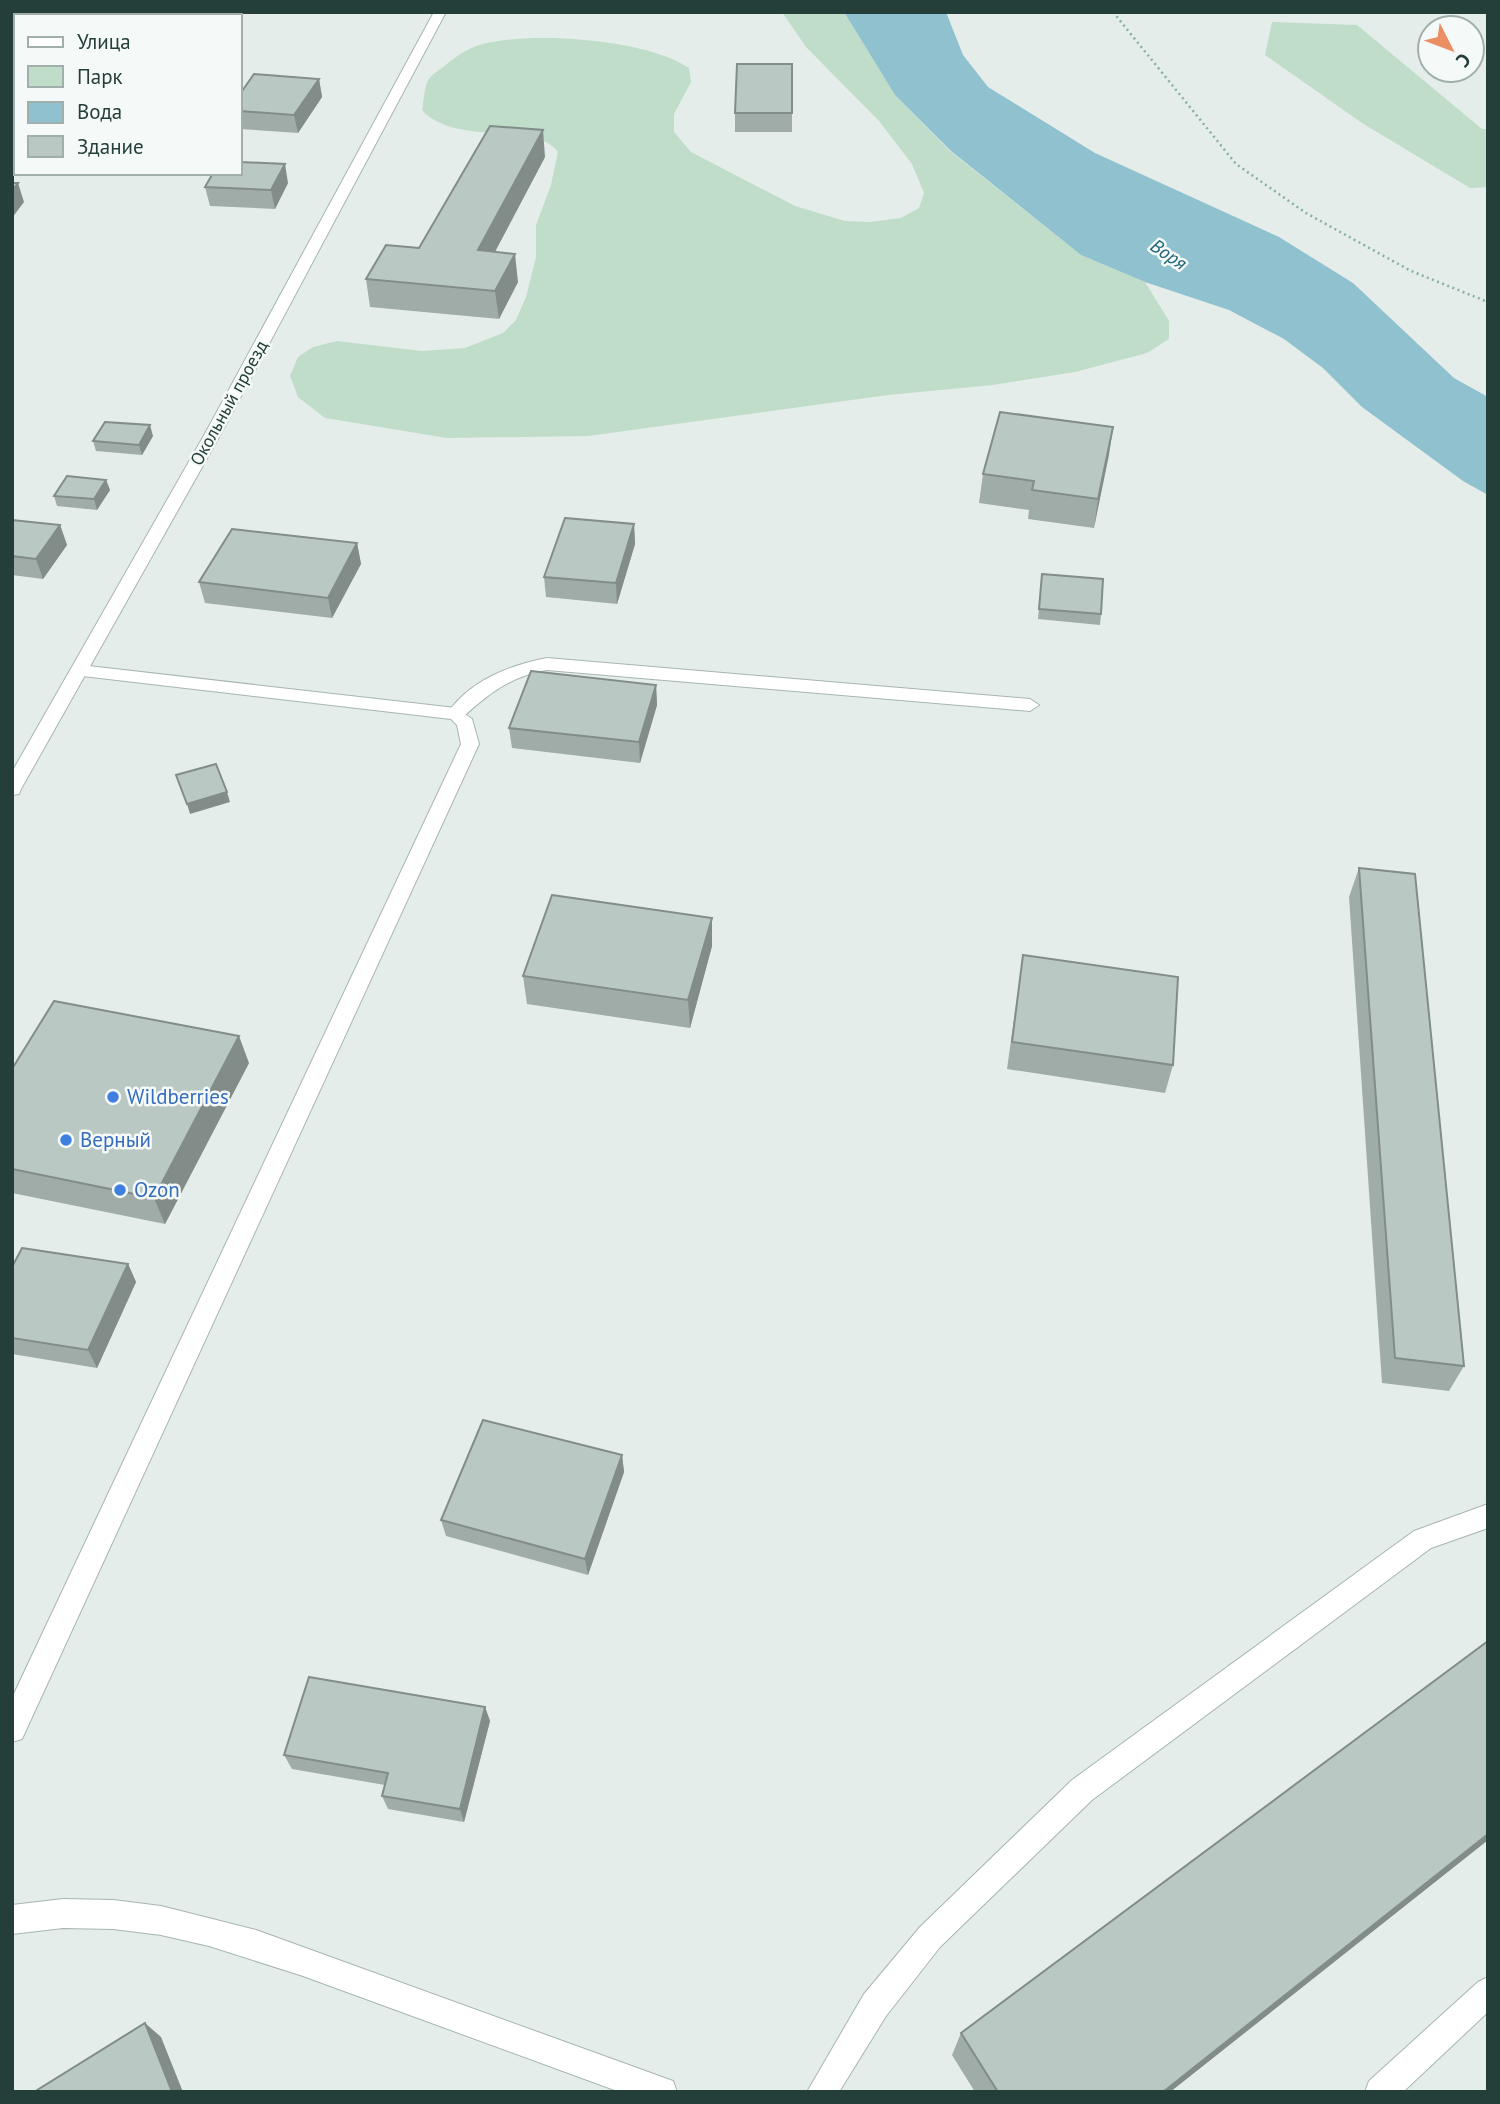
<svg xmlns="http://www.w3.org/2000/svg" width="1500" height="2104" viewBox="0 0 1500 2104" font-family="'PT Sans',sans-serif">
	<rect width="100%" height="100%" fill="#e4edea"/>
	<!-- green -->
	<path fill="#bfddc9" d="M782,12H844L895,95L950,151L1081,255L1145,282L1169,321V339L1147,353L1075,372L993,385L888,395L588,436L447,438L325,418L298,397L290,376L298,357L313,347L337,341L422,351L465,348L503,333L516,320L526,297L536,257V225L551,185L558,152C536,121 455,147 422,110C424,101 424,86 429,79C431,75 438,71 442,68C454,58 467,48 483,44C532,31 647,39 689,68L691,82L674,114V132L691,152L795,206L845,221L870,222L901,218L919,208L924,193L912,164L879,121L806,47Z
		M1272,22L1357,25L1482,129H1488V187L1470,188L1362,123L1265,55Z"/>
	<!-- water -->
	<path fill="#8fc1cf" d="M844,12H946L963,55L988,87L1095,153L1279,237L1353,283L1454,378L1488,397V495L1463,481L1362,407L1323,368L1284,339L1229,310L1145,282L1081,255L951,151L895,95Z"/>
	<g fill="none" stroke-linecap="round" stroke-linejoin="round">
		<defs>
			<path id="service" d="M12,134H16V142H12Z
				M547,658L1030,699L1039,705L1030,711L547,670C511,676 488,694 462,718L456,720L447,714C469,681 510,665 547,658Z
				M1488,1504V1528L1431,1548L1092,1800L940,1947L886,2016L839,2092H807L864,1994L920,1927L1072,1780L1414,1531Z
				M63,1899L113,1900L161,1906L256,1930L662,2077L673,2081L677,2092H620L303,1976L209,1946L161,1935L113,1929L63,1928L12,1934V1905Z
				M1488,1977V2012L1403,2092H1365L1369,2081L1478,1982Z"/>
			<path id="minor" d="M80,665L456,708L472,719L479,744L22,1739L12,1742V1698L461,744L457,725L451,719L74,675L71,671L74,667Z"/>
			<path id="tertiary" d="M434,12H446L223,430L21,789L19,794L12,795V772L207,430Z"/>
		</defs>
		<!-- service casing -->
		<use href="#service" stroke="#a7b5b1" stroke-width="2"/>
		<!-- minor casing -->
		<use href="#minor" stroke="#a7b5b1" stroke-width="2"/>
		<!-- tertiary casing -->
		<use href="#tertiary" stroke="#a7b5b1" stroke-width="2"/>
		<!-- path -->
		<path stroke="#86afa5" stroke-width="2.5" stroke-dasharray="2 3.5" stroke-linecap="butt" d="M1113,12L1236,164L1306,213L1411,271L1488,302"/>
		<!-- service -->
		<use href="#service" fill="#fff" fill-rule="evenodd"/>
		<!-- minor -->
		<use href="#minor" fill="#fff" fill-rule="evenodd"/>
		<!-- tertiary -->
		<use href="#tertiary" fill="#fff" fill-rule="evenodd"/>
	</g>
	<!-- wall -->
	<path fill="#a0aca8" d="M16,12H95L96,14L93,16H17Z
		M792,64V132H735V113Z
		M319,79L322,97L298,133L240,129V94Z
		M16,145V171H12V150Z
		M545,157L495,252L518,282L499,319L370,307L366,279L419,248Z
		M49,173H79L77,175Z
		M288,183L275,209L210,206L205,187Z
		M1113,427L1094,528L1028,519L1029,510L979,503L983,474Z
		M153,436L142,455L96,451L93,441Z
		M106,480L110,490L97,510L57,506L54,496Z
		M12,520L60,525L67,545L43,579L12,575Z
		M634,524L635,544L617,604L546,597L544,577Z
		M357,543L361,564L332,618L205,603L199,582Z
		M1042,574L1101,614L1100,625L1038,619Z
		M656,685L657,705L640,763L512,748L509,728Z
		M1359,868L1464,1366L1449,1391L1382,1383L1349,897Z
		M712,946L690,1028L527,1004L523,976Z
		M1023,955L1173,1065L1165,1093L1007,1069Z
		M249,1063L165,1224L12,1193V1069Z
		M128,1264L136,1282L97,1368L12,1354V1267Z
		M622,1455L624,1472L588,1575L446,1536L441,1520Z
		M485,1707L490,1721L464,1822L388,1809L382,1796L385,1785L292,1769L284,1755Z
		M1488,1840L1170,2092H975L952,2055L961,2033Z"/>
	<!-- shaded-wall -->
	<path fill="#828c88" d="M74,12H95L96,14L93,16H70Z
		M319,79L322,97L298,133L294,115Z
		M543,130L545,157L481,278L478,250Z
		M285,164L288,183L275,209L271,190Z
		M18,183L24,202L12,218V191Z
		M515,254L518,282L499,319L495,291Z
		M150,425L153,436L142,455L139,445Z
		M1113,427L1109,455L1094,528L1098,499Z
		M106,480L110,490L97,510L94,499Z
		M634,524L635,544L617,604L616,583Z
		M60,525L67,545L43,579L36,559Z
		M357,543L361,564L332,618L328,598Z
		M656,685L657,705L640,763L639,742Z
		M227,792L230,802L190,814L187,804Z
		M712,918V946L690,1028L688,1000Z
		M239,1036L249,1063L165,1224L154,1198Z
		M128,1264L136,1282L97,1368L88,1350Z
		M622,1455L624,1472L588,1575L585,1559Z
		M485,1707L490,1721L464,1822L460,1809Z
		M1488,1834V1840L1170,2092H1163Z
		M145,2023L161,2037L183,2092H172Z"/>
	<!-- building -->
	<path fill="#bac8c3" stroke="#828c88" stroke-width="2" d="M30,12H74L70,16Z
		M737,64H792V113H735Z
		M254,74L319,79L294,115L240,111V94Z
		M490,126L543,130L478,250L515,254L495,291L366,279L386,245L419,248Z
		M16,145V162L12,161V150Z
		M240,162L285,164L271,190L205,187L213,173H240Z
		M12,183H18L12,191Z
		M1000,412L1113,427L1098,499L1032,490L1034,481L983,474Z
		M105,422L150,425L139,445L93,441Z
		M67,476L106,480L94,499L54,496Z
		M565,518L634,524L616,583L544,577Z
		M12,520L60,525L36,559L12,556Z
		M232,529L357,543L328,598L199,582Z
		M1042,574L1103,579L1101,614L1039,609Z
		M531,671L656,685L639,742L509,728Z
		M216,764L227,792L187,804L176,775Z
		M1359,868L1415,874L1464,1366L1395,1358Z
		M552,895L712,918L688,1000L523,976Z
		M1023,955L1178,977L1173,1065L1012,1042Z
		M54,1001L239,1036L154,1198L12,1169V1069Z
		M22,1248L128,1264L88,1350L12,1338V1267Z
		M483,1420L622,1455L585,1559L441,1520Z
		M1488,1641V1834L1163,2092H998L961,2033Z
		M309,1677L485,1707L460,1809L382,1796L388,1773L284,1755Z
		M145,2023L172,2092H34Z"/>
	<!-- markers -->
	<g fill="#3f7fe0" stroke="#f5faf8" stroke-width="2.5">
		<circle cx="113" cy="1097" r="7"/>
		<circle cx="66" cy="1140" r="7"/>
		<circle cx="120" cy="1190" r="7"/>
	</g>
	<g text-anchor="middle" stroke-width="5" stroke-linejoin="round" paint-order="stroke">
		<!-- far-street labels -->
		<g font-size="18" fill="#243e39" stroke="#f5faf8">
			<text transform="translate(229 403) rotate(-61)" y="6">Окольный проезд</text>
		</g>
		<!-- far-water labels -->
		<g font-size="19" font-style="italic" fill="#216478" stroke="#f5faf8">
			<text transform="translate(1169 254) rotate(34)" y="7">Воря</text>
		</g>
		<!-- shop labels -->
		<g font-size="21" fill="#366cbe" stroke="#f5faf8" text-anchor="start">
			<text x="127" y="1104">Wildberries</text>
			<text x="80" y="1147">Верный</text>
			<text x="134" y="1197">Ozon</text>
		</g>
	</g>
	<!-- border -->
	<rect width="1500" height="2104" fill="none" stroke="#243e39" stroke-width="28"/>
	<!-- legend -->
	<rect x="14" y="14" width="228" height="161" fill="#f5faf8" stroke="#a1afac" stroke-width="2"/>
	<rect x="28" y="37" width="35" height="10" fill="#ffffff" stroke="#a1afac" stroke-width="2"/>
	<text x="77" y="49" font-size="21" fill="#243e39">Улица</text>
	<rect x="28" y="66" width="35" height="21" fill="#bfddc9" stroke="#a1afac" stroke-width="2"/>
	<text x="77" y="84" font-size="21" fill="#243e39">Парк</text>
	<rect x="28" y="102" width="35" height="21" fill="#8fc1cf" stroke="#a1afac" stroke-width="2"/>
	<text x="77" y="119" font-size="21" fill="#243e39">Вода</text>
	<rect x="28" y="136" width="35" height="21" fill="#bac8c3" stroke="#a1afac" stroke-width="2"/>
	<text x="77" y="154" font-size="21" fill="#243e39">Здание</text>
	<!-- north arrow -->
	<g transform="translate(1451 49) rotate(132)"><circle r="33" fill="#f5faf8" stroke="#a1afac" stroke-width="2"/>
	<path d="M0-5L12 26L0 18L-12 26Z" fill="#ec8e64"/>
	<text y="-10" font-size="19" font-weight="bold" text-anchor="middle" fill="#243e39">С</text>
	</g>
</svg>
